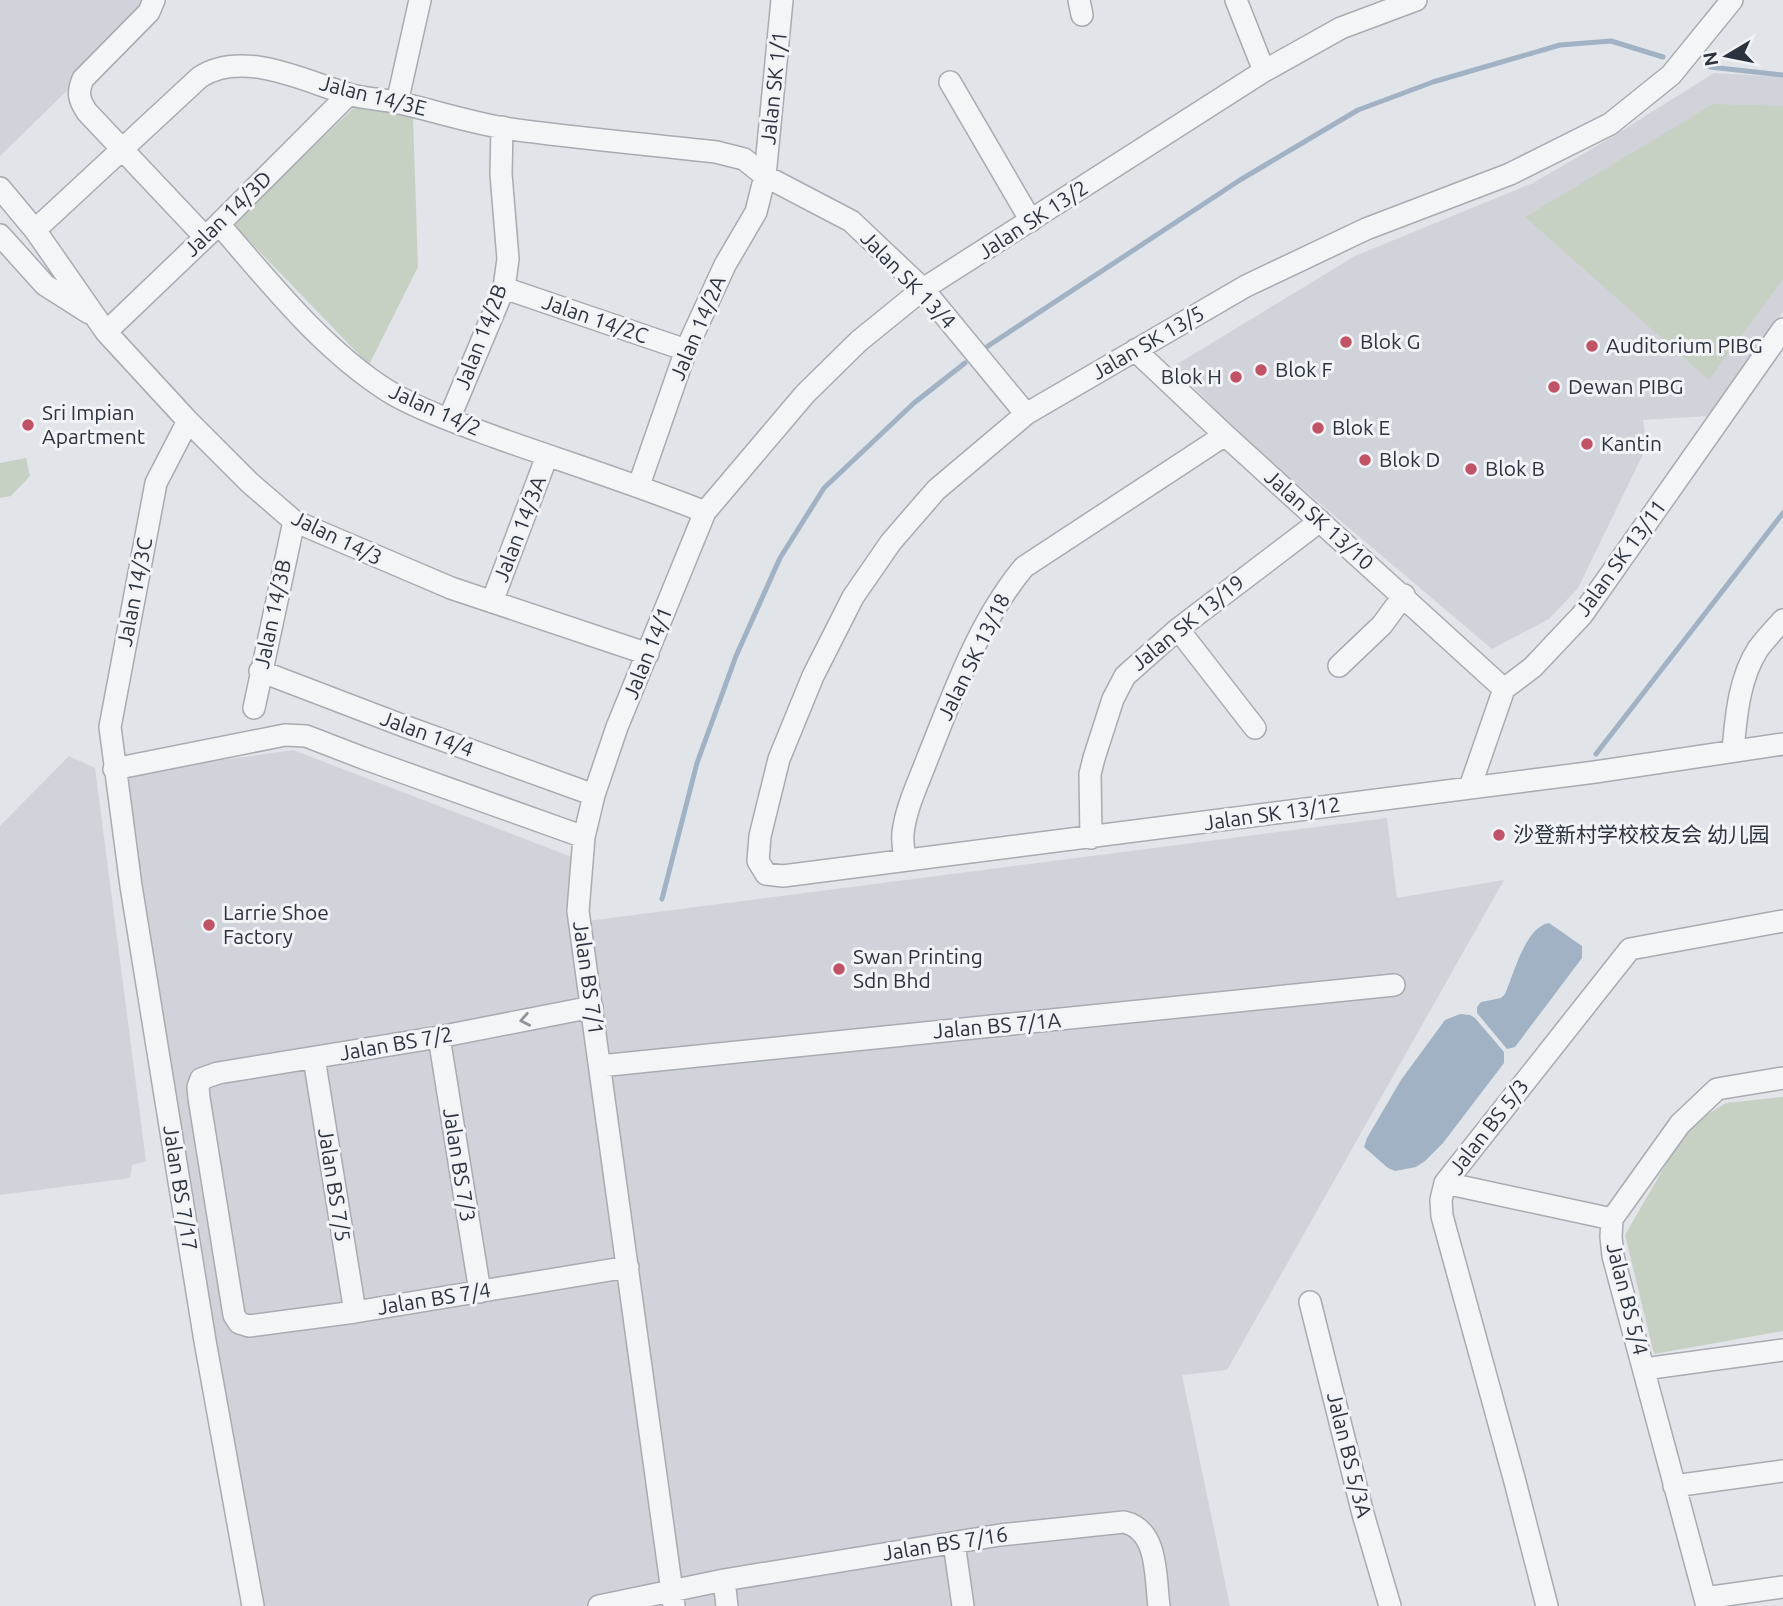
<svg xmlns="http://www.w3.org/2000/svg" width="1783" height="1606" viewBox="0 0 1783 1606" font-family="Ubuntu,'Noto Sans SC',sans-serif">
	<rect width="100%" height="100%" fill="#e1e4e8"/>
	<!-- built -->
	<path fill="#d0d3da" d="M0,0H160L0,156Z
		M1714,73L1783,77V312L1708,416L1643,420L1647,446L1578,588L1549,619L1492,649L1238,434L1174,366L1355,256L1533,183L1612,137Z
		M293,750L572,857V923L1387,818L1397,898L1504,880L1227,1370L1182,1375L1230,1606H255L122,774Z
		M69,756L95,768L146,1161L132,1165L130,1178L0,1195V826Z"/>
	<!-- green -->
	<path fill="#c7d1c3" d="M359,103L413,118L418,267L369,365L232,223Z
		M1713,104L1783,106V279L1709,380L1525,217Z
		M26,458L30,476L11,496L0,498V463Z
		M1783,1097V1331L1654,1354L1625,1235L1688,1126L1726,1103Z"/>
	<!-- water -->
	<path fill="#a0b2c4" d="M1549,923L1582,946V958L1515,1047L1507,1049L1477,1013V1007L1481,1002L1501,998L1505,994C1514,974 1525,927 1549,923Z
		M1460,1014L1470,1015L1475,1018L1504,1052V1063L1443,1143L1425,1161L1416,1167L1395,1171L1388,1168L1364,1147L1367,1138L1401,1080L1445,1020Z"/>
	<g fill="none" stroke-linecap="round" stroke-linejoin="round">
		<!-- stream -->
		<path stroke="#a0b2c4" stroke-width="5" d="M1710,67L1783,75
			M985,348L1240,180L1358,110L1433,82L1560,45L1611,41L1663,57
			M1596,754L1783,513
			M662,899L697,763L736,656L780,558L824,488L914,403L965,363"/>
		<defs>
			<path id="minor" d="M154,0L149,12L83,79C77,93 79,100 87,112L205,237
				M1079,0L1082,15
				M1236,0L1264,71
				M1732,0L1671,75L1610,124L1510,174L1366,229L1246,286L1026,414L936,490L891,542L853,597L813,676L779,759L760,836L758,861L766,874L783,876L1595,772L1783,744
				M950,82L1031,221
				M397,103L420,0
				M0,188L35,230L106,332L188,421L250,483L294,521L451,588L648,654
				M219,224C269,282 323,350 388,391C417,409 463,425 495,437C565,462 636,484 705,512
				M35,230L200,77C243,49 304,81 348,94C365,99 383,99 400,103C435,111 469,122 504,128C574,138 646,144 716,152L744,159L765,176L851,221L923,289L1026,414
				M0,235L45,285L89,313
				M504,288L686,350
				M106,332L219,224L349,94
				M1135,350L1225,435L1504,689
				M449,419L504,288L508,259L501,174L502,127
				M188,421L156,483L110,727L131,886L205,1341L253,1606
				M639,485L686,350L725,265L756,212L765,176L782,0
				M492,602L547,456
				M1178,629L1255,728
				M1339,666L1382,625L1404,595
				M260,671L404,726L594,795
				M254,708L294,521
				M1733,750C1736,717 1739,678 1758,649C1765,639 1775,629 1783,620
				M114,769L285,735L306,736L363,758L584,837
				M1470,787L1504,689L1533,667L1582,615L1783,329
				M1091,838L1090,774L1094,758L1113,699L1125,676L1178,629L1320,521
				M905,860C904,851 902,841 903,833C906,807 919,781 928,757C954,692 979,621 1024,567L1225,435
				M592,1007L439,1037L218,1073L201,1079L198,1087L199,1098L234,1315L239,1323L249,1326L355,1312L628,1267
				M439,1037L480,1292
				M314,1058L355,1312
				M600,1066L1394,985
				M1445,1183L1612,1219
				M1310,1302L1363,1514L1390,1606
				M1644,1369L1783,1350
				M1674,1486L1783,1471
				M954,1543L963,1606
				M724,1580L727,1606
				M1705,1598L1783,1587
				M599,1606L724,1580L1000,1535L1124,1522C1159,1530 1155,1577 1159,1606
				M674,1606L578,911L584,837L594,795L617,727L705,512L805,394L859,341L923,289L1264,71L1341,28L1416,0
				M1547,1606L1514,1478L1442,1216L1441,1200L1445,1183L1630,949L1783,921
				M1707,1606L1613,1256L1611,1237L1612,1219L1680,1124L1717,1089L1783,1078"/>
		</defs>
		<!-- minor casing -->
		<use href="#minor" stroke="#a7abb2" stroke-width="24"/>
		<!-- minor -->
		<use href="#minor" stroke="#f4f5f7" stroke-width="21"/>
	</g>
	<!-- one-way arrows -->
	<defs><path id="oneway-chevron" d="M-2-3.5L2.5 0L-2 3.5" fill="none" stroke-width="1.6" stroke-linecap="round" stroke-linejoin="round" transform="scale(1.75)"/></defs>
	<use stroke="#90949a" href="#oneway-chevron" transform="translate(525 1020) rotate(169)"/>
	<!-- markers -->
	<g fill="#c05466" stroke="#f1f3f6" stroke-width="2.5">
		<circle cx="1346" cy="342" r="7"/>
		<circle cx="1592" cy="346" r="7"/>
		<circle cx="1261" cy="370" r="7"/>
		<circle cx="1236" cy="377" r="7"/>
		<circle cx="1554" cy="387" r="7"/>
		<circle cx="28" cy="425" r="7"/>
		<circle cx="1318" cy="428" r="7"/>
		<circle cx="1587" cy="444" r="7"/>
		<circle cx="1365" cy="460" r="7"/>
		<circle cx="1471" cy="469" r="7"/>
		<circle cx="1499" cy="835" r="7"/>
		<circle cx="209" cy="925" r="7"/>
		<circle cx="839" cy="969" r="7"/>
	</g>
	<g text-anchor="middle" stroke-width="6" stroke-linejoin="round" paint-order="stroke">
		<!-- street labels -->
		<g font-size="21" fill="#2b333e" stroke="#f1f3f6">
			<text transform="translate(774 88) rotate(-84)" y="7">Jalan SK 1/1</text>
			<text transform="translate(373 96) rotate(14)" y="7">Jalan 14/3E</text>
			<text transform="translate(228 214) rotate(-44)" y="7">Jalan 14/3D</text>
			<text transform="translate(1033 220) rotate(-33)" y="7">Jalan SK 13/2</text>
			<text transform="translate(908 280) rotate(46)" y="7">Jalan SK 13/4</text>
			<text transform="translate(595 319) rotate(19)" y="7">Jalan 14/2C</text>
			<text transform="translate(698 328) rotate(-67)" y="7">Jalan 14/2A</text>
			<text transform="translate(481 337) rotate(-69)" y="7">Jalan 14/2B</text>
			<text transform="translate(1148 343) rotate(-30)" y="7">Jalan SK 13/5</text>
			<text transform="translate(435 410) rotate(24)" y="7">Jalan 14/2</text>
			<text transform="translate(1319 520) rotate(42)" y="7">Jalan SK 13/10</text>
			<text transform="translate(520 529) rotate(-69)" y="7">Jalan 14/3A</text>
			<text transform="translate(337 538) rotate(26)" y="7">Jalan 14/3</text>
			<text transform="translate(1621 558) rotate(-54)" y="7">Jalan SK 13/11</text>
			<text transform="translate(135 592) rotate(-79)" y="7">Jalan 14/3C</text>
			<text transform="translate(273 614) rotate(-78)" y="7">Jalan 14/3B</text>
			<text transform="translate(1188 623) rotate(-39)" y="7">Jalan SK 13/19</text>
			<text transform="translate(648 653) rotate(-68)" y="7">Jalan 14/1</text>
			<text transform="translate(974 657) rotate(-64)" y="7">Jalan SK 13/18</text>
			<text transform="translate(427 734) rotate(20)" y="7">Jalan 14/4</text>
			<text transform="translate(1272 814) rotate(-8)" y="7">Jalan SK 13/12</text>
			<text transform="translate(588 978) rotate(82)" y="7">Jalan BS 7/1</text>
			<text transform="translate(997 1026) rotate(-5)" y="7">Jalan BS 7/1A</text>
			<text transform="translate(396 1044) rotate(-10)" y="7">Jalan BS 7/2</text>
			<text transform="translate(1489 1127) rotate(-52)" y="7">Jalan BS 5/3</text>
			<text transform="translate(459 1165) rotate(81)" y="7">Jalan BS 7/3</text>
			<text transform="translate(334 1185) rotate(81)" y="7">Jalan BS 7/5</text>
			<text transform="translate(180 1188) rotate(81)" y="7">Jalan BS 7/17</text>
			<text transform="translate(434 1299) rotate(-9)" y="7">Jalan BS 7/4</text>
			<text transform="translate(1627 1299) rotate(76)" y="7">Jalan BS 5/4</text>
			<text transform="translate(1349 1455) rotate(76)" y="7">Jalan BS 5/3A</text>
			<text transform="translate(945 1544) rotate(-9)" y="7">Jalan BS 7/16</text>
		</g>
		<!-- poi labels -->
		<g font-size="21" fill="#2b333e" stroke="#f1f3f6" text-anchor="start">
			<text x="1360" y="349">Blok G</text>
			<text x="1606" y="353">Auditorium PIBG</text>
			<text x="1275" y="377">Blok F</text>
			<text x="1222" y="384" text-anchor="end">Blok H</text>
			<text x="1568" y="394">Dewan PIBG</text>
			<text x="42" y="420">Sri Impian<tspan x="42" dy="24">Apartment</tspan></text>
			<text x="1332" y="435">Blok E</text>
			<text x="1601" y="451">Kantin</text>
			<text x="1379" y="467">Blok D</text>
			<text x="1485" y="476">Blok B</text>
			<text x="1513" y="842">沙登新村学校校友会 幼儿园</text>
			<text x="223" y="920">Larrie Shoe<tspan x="223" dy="24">Factory</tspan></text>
			<text x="853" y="964">Swan Printing<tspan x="853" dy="24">Sdn Bhd</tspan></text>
		</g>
	</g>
	<!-- north arrow -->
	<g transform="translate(1727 56) rotate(260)" stroke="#f1f3f6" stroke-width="5" paint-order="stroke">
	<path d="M0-5L12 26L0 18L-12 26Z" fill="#2b333e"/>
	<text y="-10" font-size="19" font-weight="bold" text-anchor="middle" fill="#2b333e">N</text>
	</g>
</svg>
